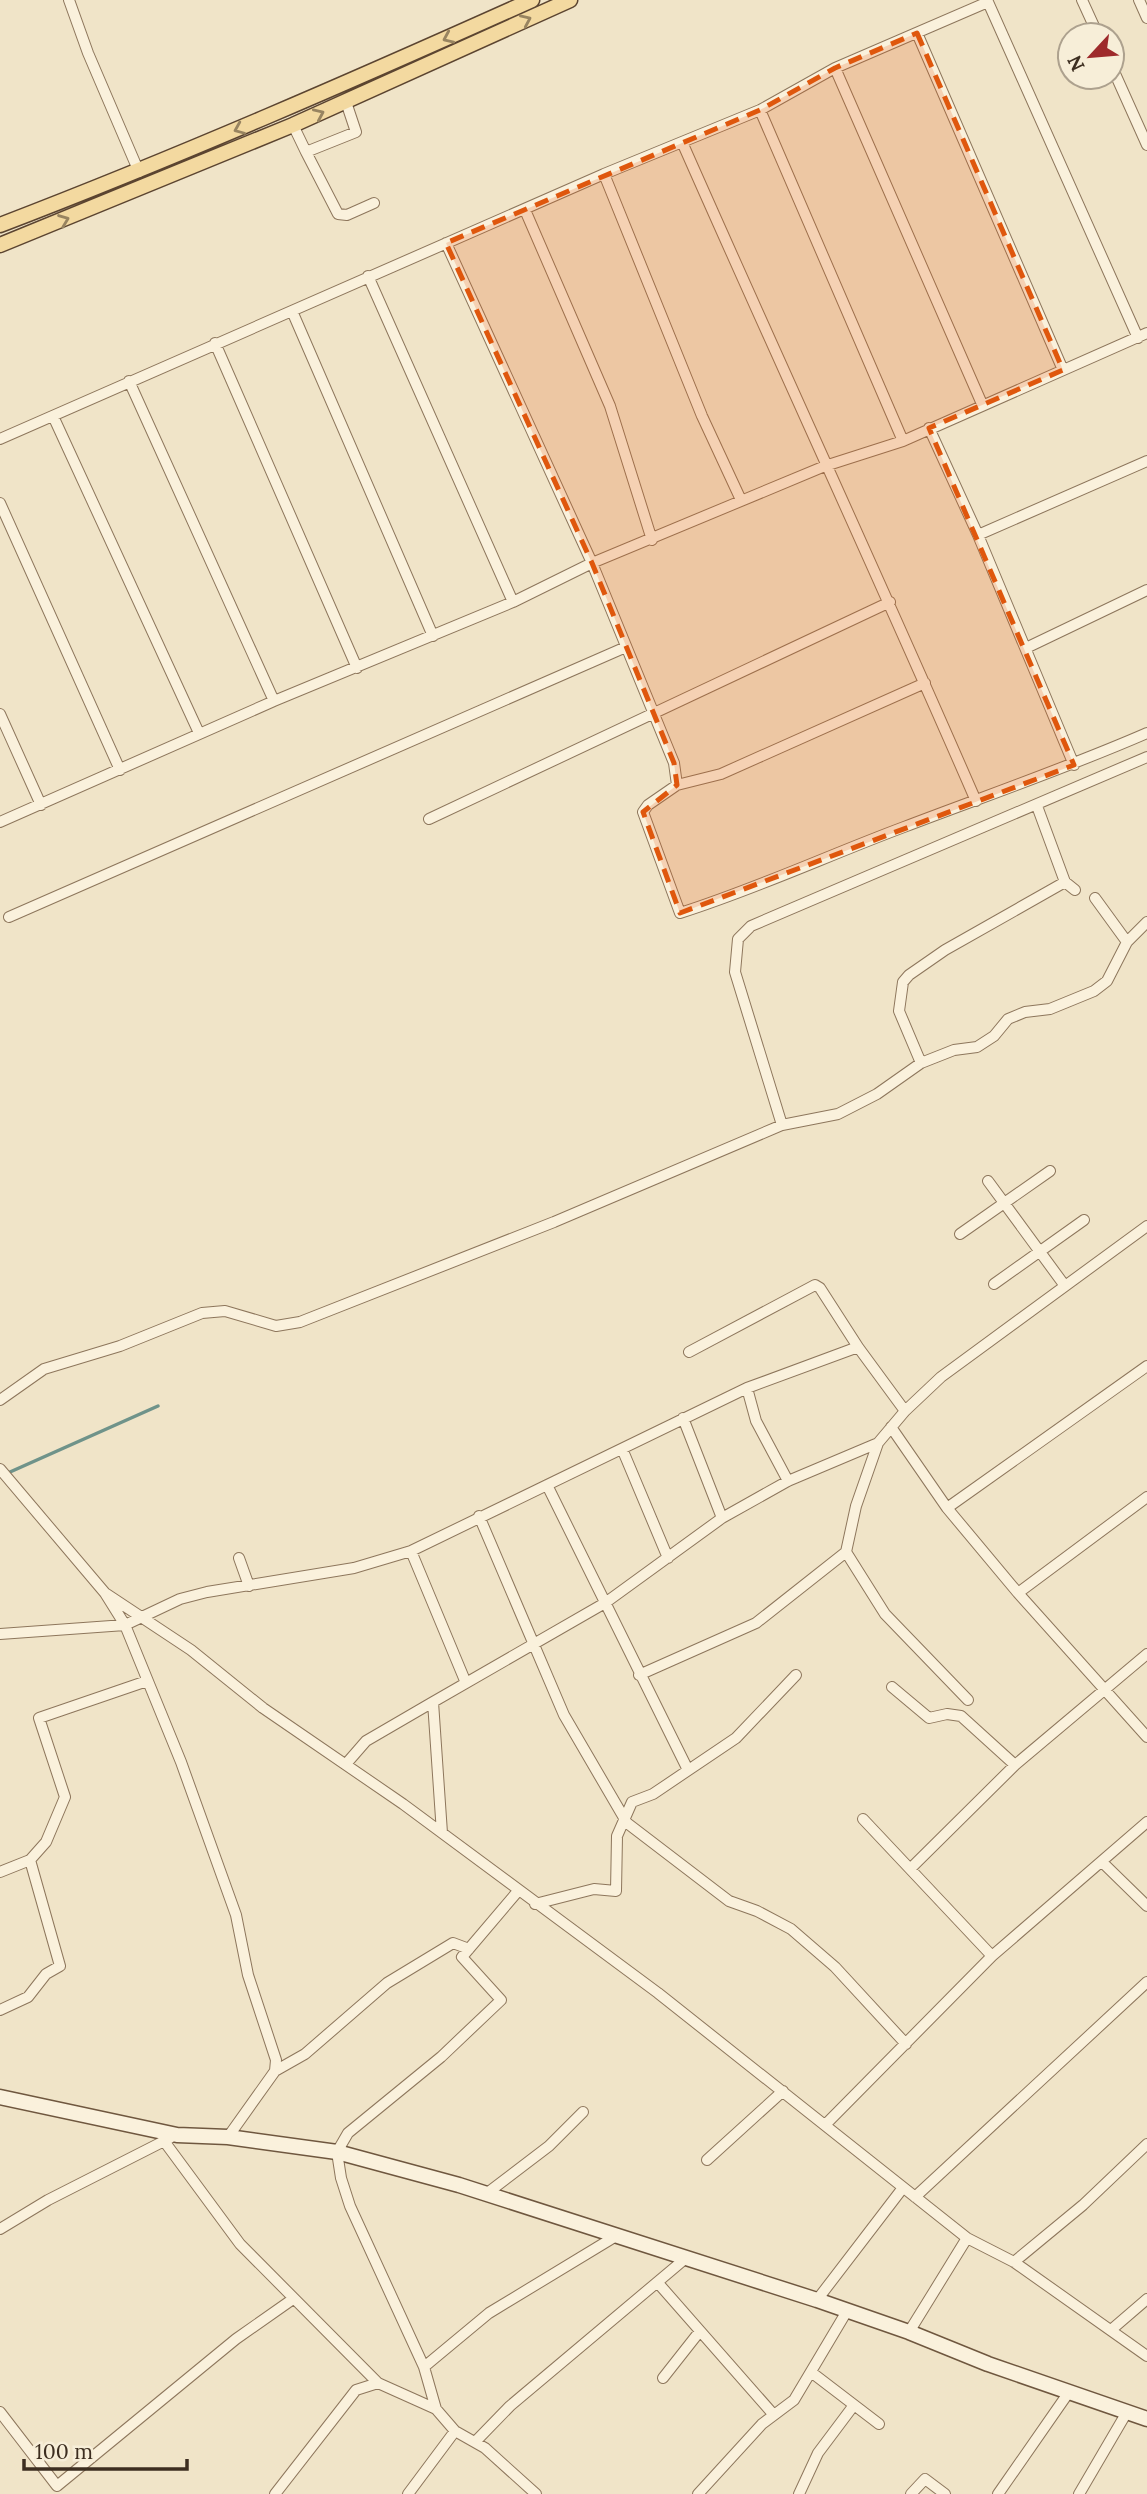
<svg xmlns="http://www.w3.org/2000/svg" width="1147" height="2494" viewBox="0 0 1147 2494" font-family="Lora,serif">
	<rect width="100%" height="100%" fill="#f0e4c8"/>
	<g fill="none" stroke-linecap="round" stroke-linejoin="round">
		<!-- stream -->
		<path stroke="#6f938a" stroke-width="3.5" d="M10,1472L158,1406"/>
		<defs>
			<path id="street" d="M69,0L88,53L139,172
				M1082,0L1098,35
				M1139,0L1147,18
				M917,33L1063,370
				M1112,67L1147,145
				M835,68L982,404
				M760,110L903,441
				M293,125L306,152L356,132L346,102
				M682,142C779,362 880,580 976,801
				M306,152L338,214L347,215L374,203
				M604,174L702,416L741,500
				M525,210L610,406L652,540
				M446,243L592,563L674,763L677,785L648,805L643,812L680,913C756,889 829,855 904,827C985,796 1067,768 1147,733
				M368,276L513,602
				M292,311L433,636
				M215,343L357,668
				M129,381L274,701
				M53,416L199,733
				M929,428L978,535L1074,765
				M0,439L604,174L760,110L835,68L988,2L1138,338
				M0,503L120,770
				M978,535L1147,461
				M1026,648L1147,590
				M0,714L41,805
				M677,785L721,774L925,683
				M1037,806L1065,882
				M429,819L890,602
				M0,822L274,701L513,602L592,563L825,466L903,441L1147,333
				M1095,898L1127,942
				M9,917L626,647
				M921,1063L954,1050L977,1047L994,1036L1008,1019L1025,1012L1050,1009L1094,991L1107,981L1127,942L1147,922
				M782,1125L735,972L738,939L751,926L1147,757
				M988,1181L1065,1286
				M960,1234L1050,1171
				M994,1284L1084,1220
				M689,1352L815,1285L820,1288L858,1347
				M747,1388L756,1421L788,1481
				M0,1400L44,1369L120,1346L202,1313L225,1311L276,1326L300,1322L554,1222L782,1125L838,1114L877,1094L921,1063L899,1011L903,982L909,975L945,950L1065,882L1075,890
				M683,1418L722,1518
				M891,1427L947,1508L1018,1593L1147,1737
				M623,1451L668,1558
				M0,1469L105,1593L125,1625L181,1762L236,1915L248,1975L276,2060L275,2071L228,2137
				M547,1485L687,1768
				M947,1508L1147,1366
				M479,1516L564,1715L627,1823L729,1901L757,1911L791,1929L835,1967L906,2044
				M411,1551L466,1683
				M846,1552L885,1614L968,1700
				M239,1558L249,1586
				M105,1593L191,1650L263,1708L403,1804L658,1993L967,2238L1014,2262L1147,2356
				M1018,1593L1147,1497
				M0,1634L125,1625L180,1599L207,1592L354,1568L411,1551L747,1388L858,1347L905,1411
				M639,1675L756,1623L846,1552L856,1506L878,1443
				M892,1687L929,1718L947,1714L961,1716L1015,1765
				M346,1764L366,1741L433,1702
				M863,1819L992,1956
				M442,1833L433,1702L605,1603L722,1518L788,1481L878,1443L905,1411L941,1377L1147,1226
				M1102,1862L1147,1906
				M911,1868L1015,1765L1147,1654
				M0,1872L30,1860
				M535,1904L594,1889L616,1891L617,1836L632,1802L653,1794L736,1738L796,1675
				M0,2010L28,1997L46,1974L60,1966L30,1860L46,1842L65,1797L39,1718L147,1681
				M275,2071L305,2054L387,1983L453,1943L469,1949
				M826,2124L992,1956L1147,1822
				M164,2141L240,2244L378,2383
				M707,2160L783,2091
				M486,2194L549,2146L583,2112
				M915,2197L1147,1982
				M0,2229L48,2200L170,2138
				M1014,2262L1083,2205L1147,2144
				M658,2283L773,2414
				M817,2300L902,2189
				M1111,2330L1147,2299
				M909,2332L967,2238
				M424,2367L489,2313L616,2236
				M811,2372L879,2424
				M663,2378L700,2331
				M436,2409L424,2367L350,2206L341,2178L337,2152L348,2133L441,2057L501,2000L462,1957L518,1891
				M0,2412L57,2486L236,2339L293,2299
				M476,2441L510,2406L686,2258
				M275,2494L356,2390L378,2383L436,2409L455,2431L485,2448L536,2494
				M408,2494L455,2431
				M698,2494L762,2424L794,2400L847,2311
				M799,2494L818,2453L854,2405
				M911,2494L925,2479L945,2494
				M998,2494L1069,2392
				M1079,2494L1127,2412"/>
			<path id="secondary" d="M0,2097L177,2135L228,2137L337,2152L459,2185L817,2300L909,2332L988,2364L1147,2419"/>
			<path id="primary" d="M0,225C180,156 356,79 532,0
				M0,245L293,125L570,0"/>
		</defs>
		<!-- street casing -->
		<use href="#street" stroke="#8d765c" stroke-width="12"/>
		<!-- secondary casing -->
		<use href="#secondary" stroke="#6f573f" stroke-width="17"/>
		<!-- primary casing -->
		<use href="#primary" stroke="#5b4430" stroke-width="17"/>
		<!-- street -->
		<use href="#street" stroke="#faf1dc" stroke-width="10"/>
		<!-- secondary -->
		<use href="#secondary" stroke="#faf1dc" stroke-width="14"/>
		<!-- primary -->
		<use href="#primary" stroke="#f3d9a0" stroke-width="14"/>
	</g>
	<!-- one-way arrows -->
	<defs><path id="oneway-chevron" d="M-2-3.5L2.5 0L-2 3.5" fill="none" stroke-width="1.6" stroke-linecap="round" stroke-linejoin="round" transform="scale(1.75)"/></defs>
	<g stroke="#988460">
		<use href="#oneway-chevron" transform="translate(526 20) rotate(-24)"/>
		<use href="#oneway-chevron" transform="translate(448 38) rotate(156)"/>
		<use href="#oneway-chevron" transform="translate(319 114) rotate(-24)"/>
		<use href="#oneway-chevron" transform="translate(239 129) rotate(157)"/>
		<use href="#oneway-chevron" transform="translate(64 220) rotate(-21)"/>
	</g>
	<!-- marked area -->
	<path fill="#df570d" fill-opacity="0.2" stroke="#df570d" stroke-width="5" stroke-dasharray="14 9" stroke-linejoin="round" d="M917,33L1063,370L929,428L1074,765L680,913L643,812L677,785L674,763L592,563L446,243L760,110L835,68Z"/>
	<!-- north arrow -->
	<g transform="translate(1091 56) rotate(244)"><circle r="33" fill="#f7eed8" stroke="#ada18e" stroke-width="2"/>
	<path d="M0-5L12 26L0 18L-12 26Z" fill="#9e2a2b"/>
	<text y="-10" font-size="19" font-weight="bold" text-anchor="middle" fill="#3d2e20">N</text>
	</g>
	<!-- scale -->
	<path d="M24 2459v10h163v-10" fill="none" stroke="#3d2e20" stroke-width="3.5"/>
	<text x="35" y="2459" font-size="21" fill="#3d2e20" stroke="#f7eed8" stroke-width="5" paint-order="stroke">100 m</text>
</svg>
